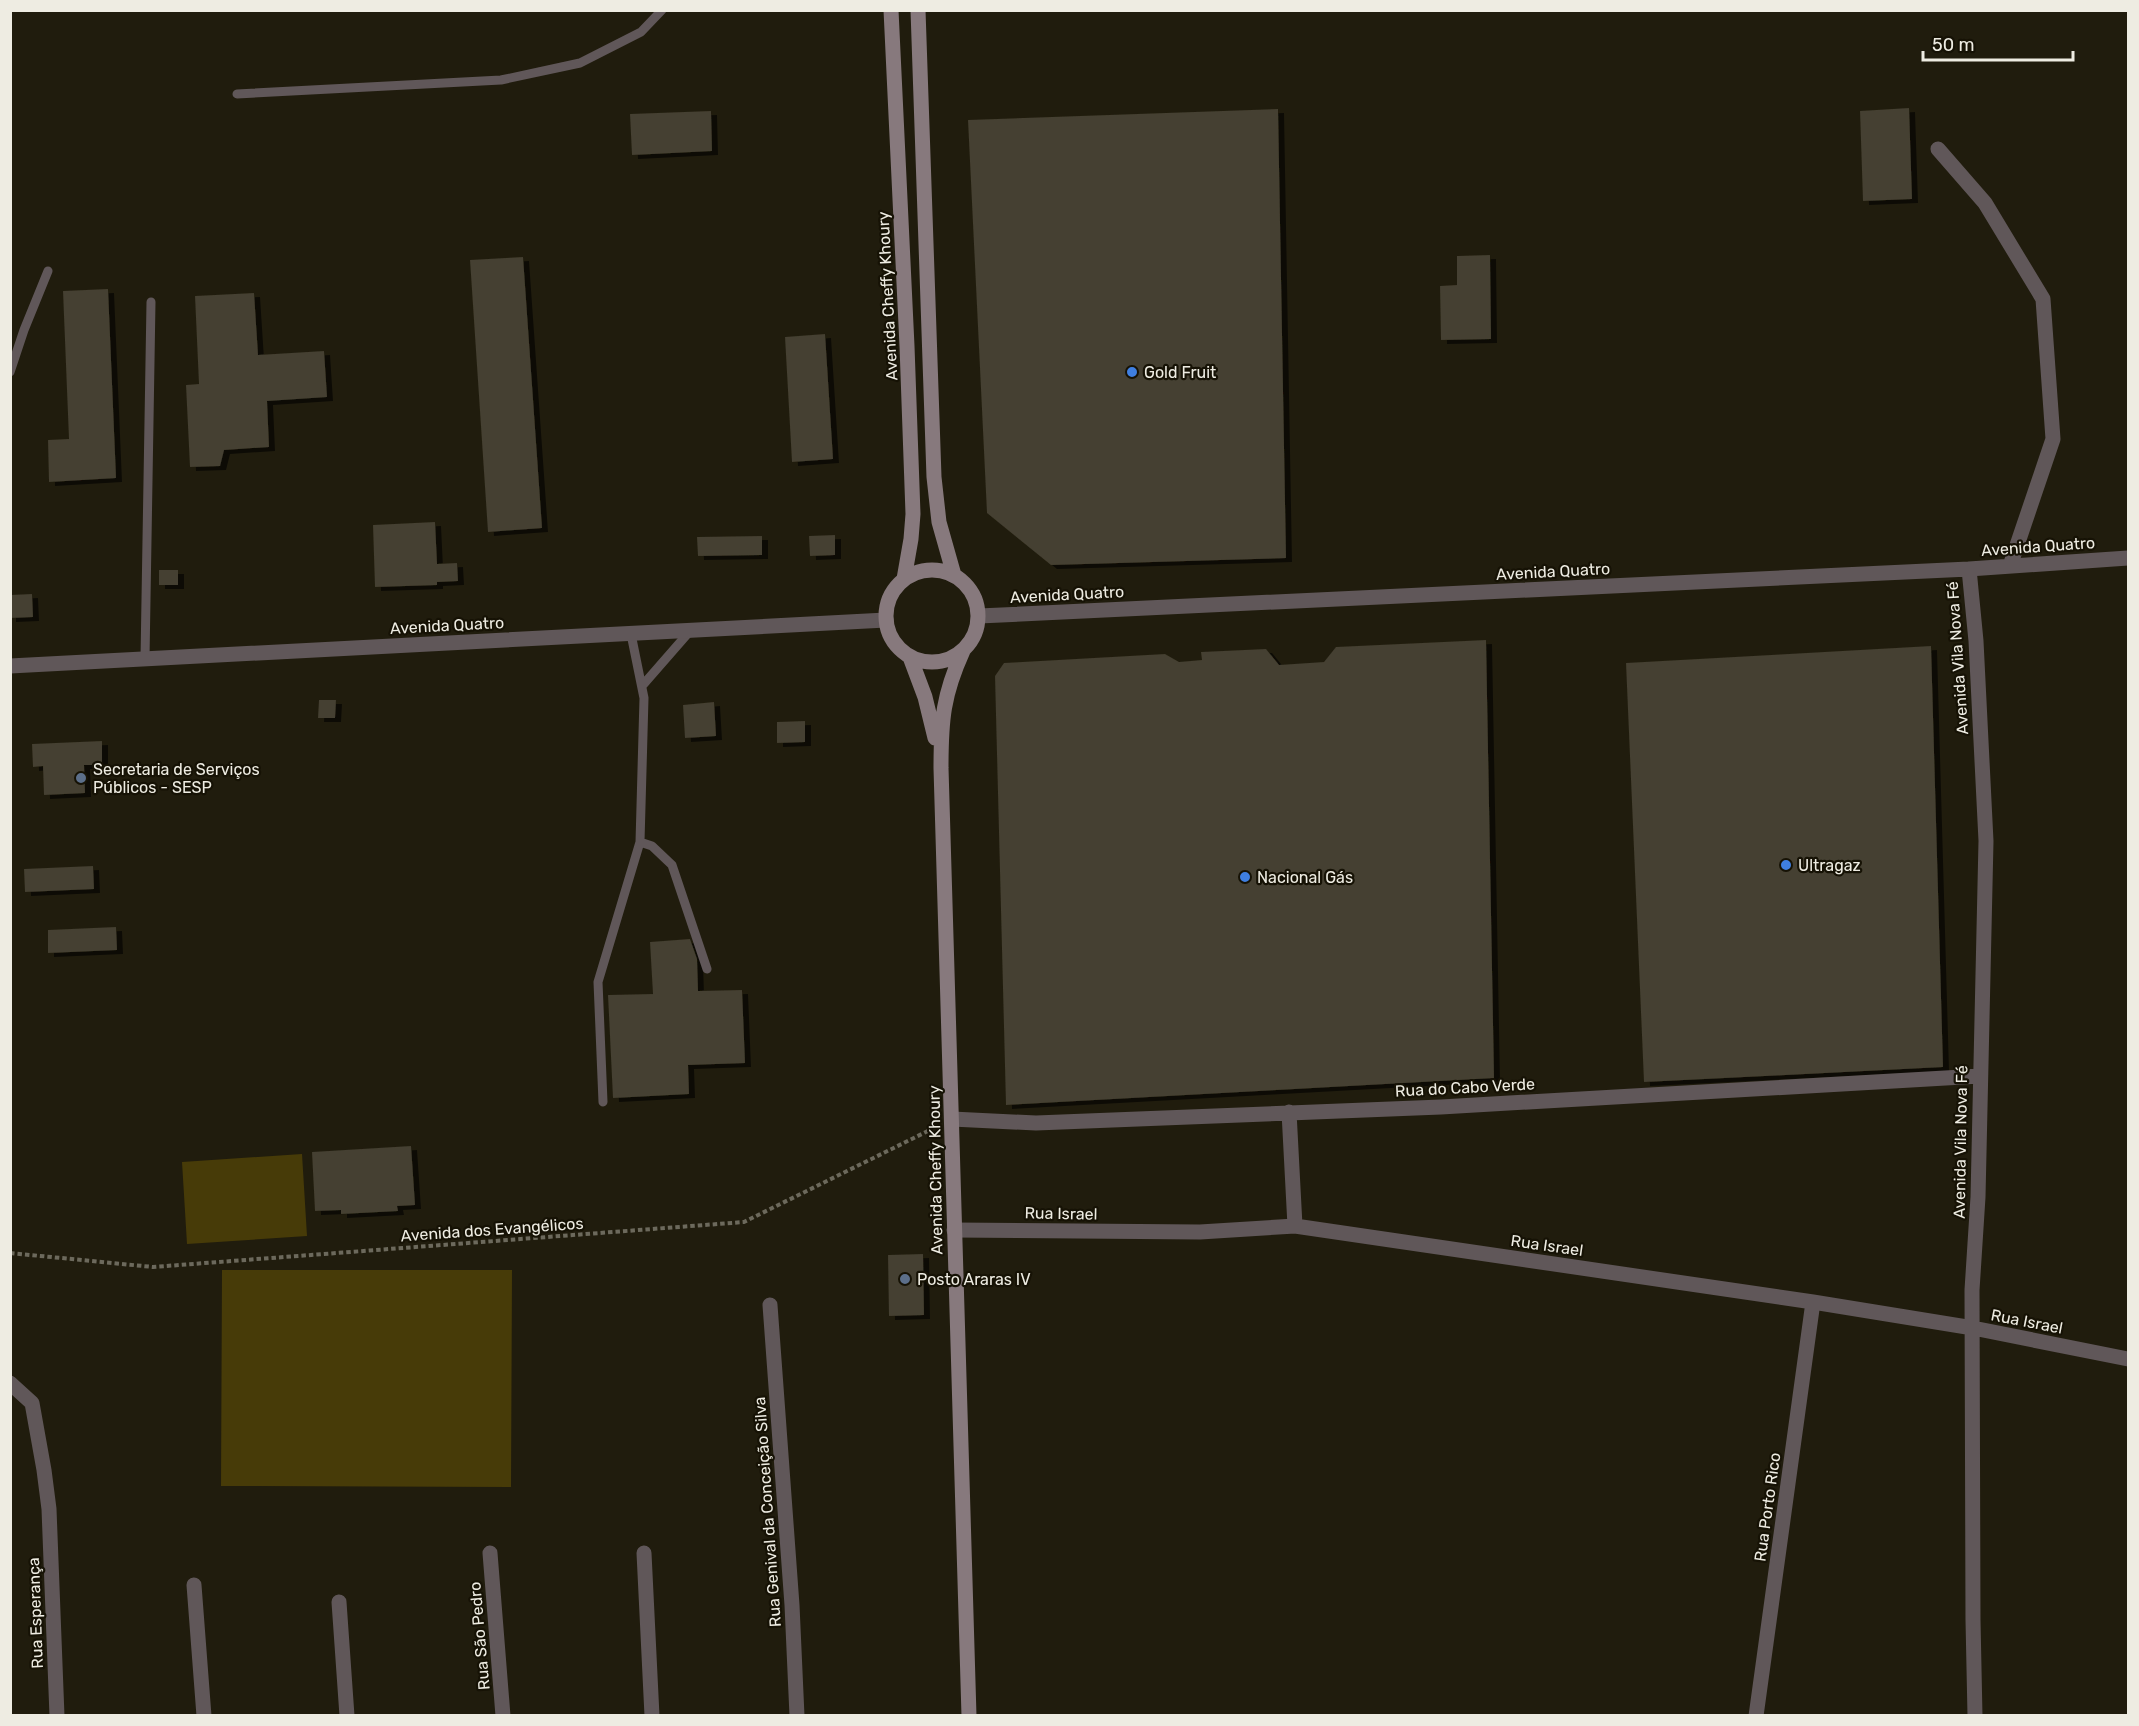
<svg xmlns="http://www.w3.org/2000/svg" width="2139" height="1726" viewBox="0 0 2139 1726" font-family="Rubik,sans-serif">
	<defs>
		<filter id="shadow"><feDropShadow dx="6" dy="4" stdDeviation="0" flood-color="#0009"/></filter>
	</defs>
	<rect width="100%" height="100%" fill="#201c0d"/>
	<!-- green -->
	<path fill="#473b08" d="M302,1154L307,1236L187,1244L182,1162Z
		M222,1270H512L511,1487L221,1486Z"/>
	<!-- building -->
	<path fill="#443f30" filter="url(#shadow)" d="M1909,108L1912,199L1863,201L1860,111Z
		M1278,109L1286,558L1051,565L987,513L968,120Z
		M711,111L712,151L632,155L630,114Z
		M1490,255L1491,339L1441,340L1440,286L1457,285V256Z
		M523,257L542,528L488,532L470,260Z
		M108,289L116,478L49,482L48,440L69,439L63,291Z
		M254,293L258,355L324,351L327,397L267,401L269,447L224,450L220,466L190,467L186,385L199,384L195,296Z
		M825,334L833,459L792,462L785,337Z
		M435,522L437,564L457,563L458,581L437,582V585L375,587L373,525Z
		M835,535V555L810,556L809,536Z
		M762,536V555L698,556L697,537Z
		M159,570H178V585H159Z
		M32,594L33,617L10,618V595Z
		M1486,640L1494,1078L1006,1105L995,676L1004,663L1165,654L1179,662L1202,660L1201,652L1266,649L1279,665L1324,662L1336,647Z
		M1931,646L1943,1067L1644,1082L1626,663Z
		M319,700H336L335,718H318Z
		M714,702L716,736L685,738L683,705Z
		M805,721V742L777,743V722Z
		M102,741V765H84L85,793L44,795L43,766L33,767L32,744Z
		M93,866L94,889L25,892L24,869Z
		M116,927L117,950L48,953V930Z
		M690,939L697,959L698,991L742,990L745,1063L688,1065L689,1094L613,1098L608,995L653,994L650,942Z
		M411,1146L415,1205L397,1206L398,1211L341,1214V1210L315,1211L312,1152Z
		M923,1254L924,1315L889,1316L888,1255Z"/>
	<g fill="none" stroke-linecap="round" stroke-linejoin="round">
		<!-- path -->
		<path stroke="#6c695c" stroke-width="4" stroke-dasharray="4.5 3" stroke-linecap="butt" d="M10,1253L153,1267L744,1222L936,1127"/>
		<!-- lane -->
		<path stroke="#605759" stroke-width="9" d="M237,94L501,80L580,63L641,32L662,10
			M10,372L24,330L48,271
			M145,659L151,302
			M642,686L690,631
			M640,842L652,846L672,865L707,969
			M603,1102L598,982L640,842L644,698L631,634"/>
		<!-- street -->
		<path stroke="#605759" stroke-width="15" d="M1938,149L1985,203L2043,299L2053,439L2010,566
			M1969,569L1976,641L1986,841L1978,1197L1972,1290L1973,1620L1975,1716
			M979,616L1969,569L2128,558
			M10,666L886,620
			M1289,1112L1295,1226
			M952,1119L1036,1123L1441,1107L1980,1076
			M954,1230L1200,1232L1295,1226L1813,1302L1973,1328L2128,1359
			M770,1305L792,1605L797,1716
			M10,1383L32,1403L44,1470L49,1509L57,1716
			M490,1553L503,1716
			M644,1553L652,1716
			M194,1585L204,1716
			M339,1602L347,1716
			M1756,1716L1813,1302"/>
		<!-- secondary -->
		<path stroke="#87797d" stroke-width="15" d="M891,10L907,346L913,514L911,539L904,579
			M918,10L934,477L939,522L954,575
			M886 616a46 46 0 1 1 92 0a46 46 0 1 1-92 0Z
			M963,651C943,695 941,720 941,768L969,1716
			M910,657L925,697L935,738"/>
	</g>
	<!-- markers -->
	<g fill="#3f7fe0" stroke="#161205" stroke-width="2">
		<circle cx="1132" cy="372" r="6"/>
		<circle cx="1786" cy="865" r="6"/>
		<circle cx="1245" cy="877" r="6"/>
	</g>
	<g fill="#5c6f8a" stroke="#161205" stroke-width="2">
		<circle cx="81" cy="778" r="6"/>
		<circle cx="905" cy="1279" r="6"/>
	</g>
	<g text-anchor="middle" stroke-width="4.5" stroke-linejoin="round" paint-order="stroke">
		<!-- street labels -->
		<g font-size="16" fill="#eeece2" stroke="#161205">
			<text transform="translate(887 296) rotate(-93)" y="6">Avenida Cheffy Khoury</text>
			<text transform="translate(2038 546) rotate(-4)" y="6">Avenida Quatro</text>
			<text transform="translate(1553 571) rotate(-3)" y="6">Avenida Quatro</text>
			<text transform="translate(1067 594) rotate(-3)" y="6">Avenida Quatro</text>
			<text transform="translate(447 625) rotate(-3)" y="6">Avenida Quatro</text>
			<text transform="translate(1957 658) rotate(-94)" y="6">Avenida Vila Nova Fé</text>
			<text transform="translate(1465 1087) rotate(-3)" y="6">Rua do Cabo Verde</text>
			<text transform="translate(1960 1142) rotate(-89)" y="6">Avenida Vila Nova Fé</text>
			<text transform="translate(935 1170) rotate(-91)" y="6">Avenida Cheffy Khoury</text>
			<text transform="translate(1061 1213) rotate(1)" y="6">Rua Israel</text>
			<text transform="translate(492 1229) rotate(-4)" y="6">Avenida dos Evangélicos</text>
			<text transform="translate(1547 1245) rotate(8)" y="6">Rua Israel</text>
			<text transform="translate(2027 1321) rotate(11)" y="6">Rua Israel</text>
			<text transform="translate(1767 1507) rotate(-82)" y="6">Rua Porto Rico</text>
			<text transform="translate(767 1512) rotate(-94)" y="6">Rua Genival da Conceição Silva</text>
			<text transform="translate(35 1613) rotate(-92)" y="6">Rua Esperança</text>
			<text transform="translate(479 1636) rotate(-95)" y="6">Rua São Pedro</text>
		</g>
		<!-- poi labels -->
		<g font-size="16" fill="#eeece2" stroke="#161205" text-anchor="start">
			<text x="1144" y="378">Gold Fruit</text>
			<text x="93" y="775">Secretaria de Serviços<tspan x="93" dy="18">Públicos - SESP</tspan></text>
			<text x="1798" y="871">Ultragaz</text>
			<text x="1257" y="883">Nacional Gás</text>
			<text x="917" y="1285">Posto Araras IV</text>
		</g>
	</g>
	<!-- border -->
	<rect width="2139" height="1726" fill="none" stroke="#eeece2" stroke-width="24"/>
	<!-- scale -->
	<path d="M1923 51v9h150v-9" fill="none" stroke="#eeece2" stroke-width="3"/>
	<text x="1932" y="51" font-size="18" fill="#eeece2" stroke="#161205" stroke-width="4.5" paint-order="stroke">50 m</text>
</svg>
